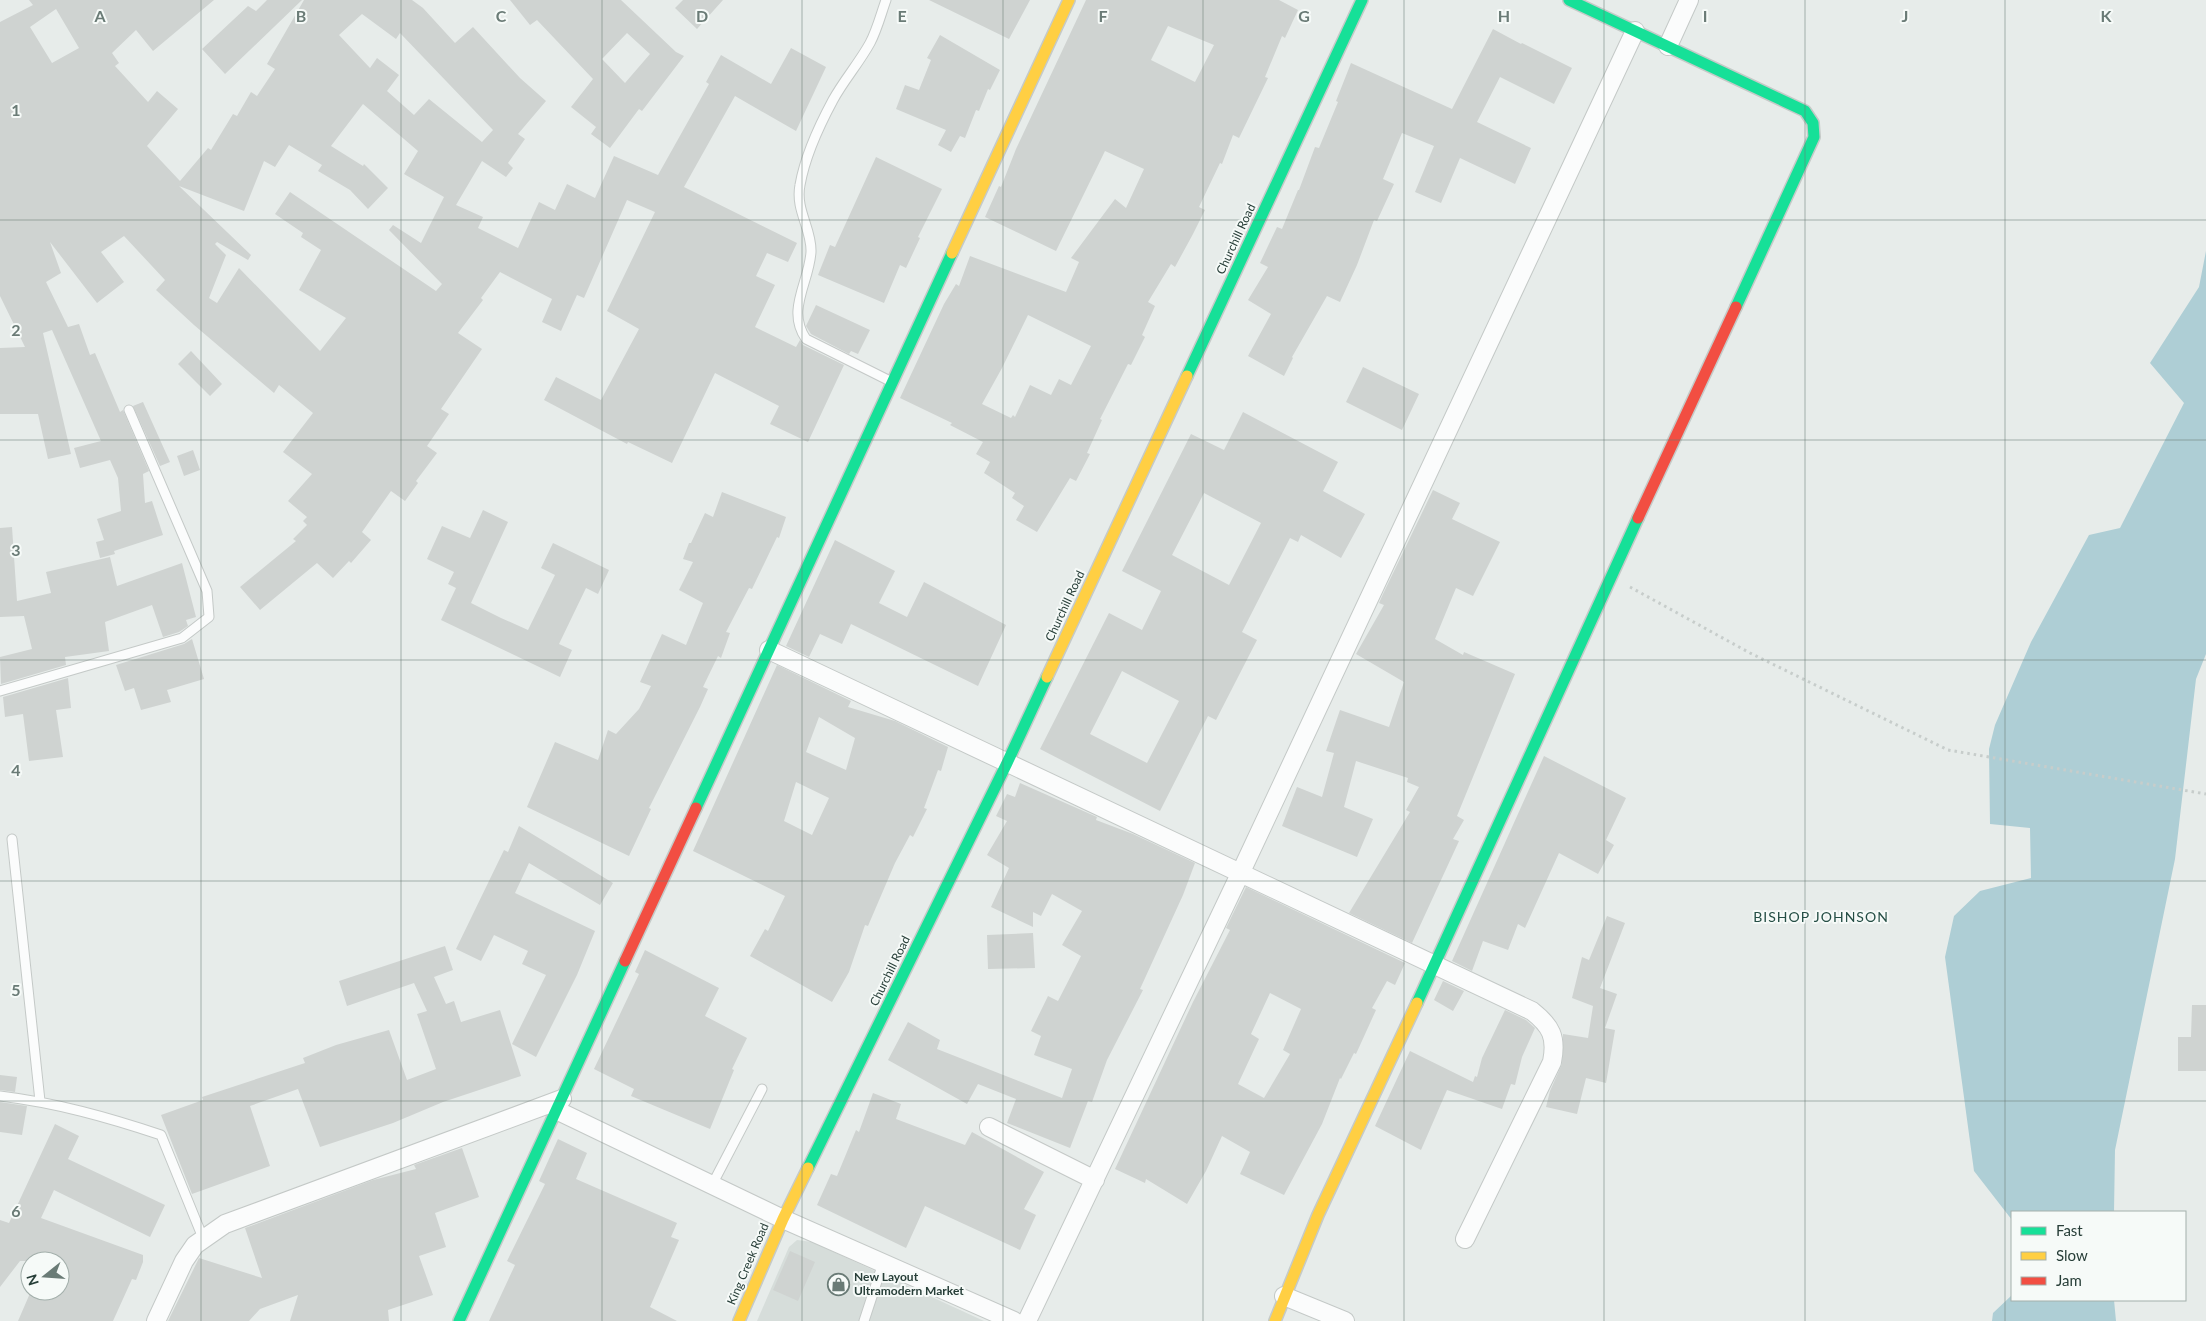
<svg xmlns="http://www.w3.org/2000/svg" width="2206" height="1321" viewBox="0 0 2206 1321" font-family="Lato,sans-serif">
	<rect width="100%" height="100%" fill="#e7ecea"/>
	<!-- built -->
	<path fill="#d6ddda" d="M797,1240L812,1242L984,1321H757L789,1247Z"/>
	<!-- water -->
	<path fill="#aeced5" d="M2206,251V654L2196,679L2175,859L2115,1150L2114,1212H2012V1220L1974,1171L1945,957L1954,916L1980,891L2031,878L2030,828L1990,824L1989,749L1995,725L2031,642L2089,535L2120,528L2184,403L2150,363L2199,287Z
		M2012,1295V1300H2114L2116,1321H1992L1993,1313Z"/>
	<!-- building -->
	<path fill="#cfd3d1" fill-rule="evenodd" d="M29,0H214L153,51L136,30L112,53L119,63L115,66L148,102L157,91L178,109L147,146L180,181L208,148L211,150L233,114L237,116L251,92L257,96L275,69L267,64L304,0H412L423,8L455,43L473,27L520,78L546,101L518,134L525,139L508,163L513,168L506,177L482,161L456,205L483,217L478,228L518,248L539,202L555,210L567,184L595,198L614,156L658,175L709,84L706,82L721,55L771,84L791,48L826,67L796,131L735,96L684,187L797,243L788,262L767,253L756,276L775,285L755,327L796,347L800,340L803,345L844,365L808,442L770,424L779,406L715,373L672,463L628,442L627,444L544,400L556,377L601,400L639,329L607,311L655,212L627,200L584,298L577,295L561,331L542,322L552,299L500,272L481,298L483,300L458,333L482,349L441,409L449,414L427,446L437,453L416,481L418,483L405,501L391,491L362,532L371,540L351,563L349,561L333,578L317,563L260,610L240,587L296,541L293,539L307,525L303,521L307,517L288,501L312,474L283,452L313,413L279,385L274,393L194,325L156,290L165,280L124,236L101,252L124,282L97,303L50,242L61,273L46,282L68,327L79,324L90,355L95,353L120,412L123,410L149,471L143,474L145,503L152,501L163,535L114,551L115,554L100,558L96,542L104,540L97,519L121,511L118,478L110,460L80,468L74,448L101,441L52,330L43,333L71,454L48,459L38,414H0V348L25,347L0,296V22L33,5ZM56,9L79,48L52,63L30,27ZM362,14L396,39L400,33L493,130L482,142L429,99L414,115L387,91L399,75L377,58L370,68L339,35ZM363,104L418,151L404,174L444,197L421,243L393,225L389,230L442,284L436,291L290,192L275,214L303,233L301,237L321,250L299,290L346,318L320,351L239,268L217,303L209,298L226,255L215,244L217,242L248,260L251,255L179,186L244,211L264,161L275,167L289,145L322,165L318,171L350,190L368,209L388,188L364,164L363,166L331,146Z
		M267,0H302L225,74L202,49L248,6L256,11Z
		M510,0H621L676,52L684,56L642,111L639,109L610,148L591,134L596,127L571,107L593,79L537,20L530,25ZM627,33L650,54L625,83L602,59Z
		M683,0H723L697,29L675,8Z
		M929,0H1030L1009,39Z
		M1086,0H1279L1298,10L1285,38L1282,36L1265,77L1268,78L1239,138L1233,135L1222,164L1220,163L1199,207L1205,210L1193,234L1175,267L1171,264L1148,302L1155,306L1142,335L1145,337L1131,365L1128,364L1100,419L1102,420L1087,453L1090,454L1076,481L1070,478L1037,532L1016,520L1024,506L1012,498L1015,493L984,473L990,462L976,454L983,442L950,425L952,423L900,398L944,304L956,284L959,286L970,256L1066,292L1079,262L1071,258L1115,199L1126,208L1144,169L1105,151L1056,251L985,217L999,186L1001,187L1016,149ZM1168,26L1214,45L1195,82L1151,60ZM1028,315L1091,346L1071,385L1059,379L1051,395L1030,385L1015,417L1013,415L1011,418L982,404L1002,368Z
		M1493,29L1521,44L1522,43L1572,68L1554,104L1500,77L1477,122L1531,148L1515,184L1460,158L1441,203L1415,192L1434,146L1402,133L1383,179L1394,184L1377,221L1374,220L1357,265L1340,302L1327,296L1292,357L1293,358L1284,376L1248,356L1271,314L1248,300L1268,267L1260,263L1277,227L1282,229L1298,190H1299L1315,147L1319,148L1338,102L1336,101L1351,63L1452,109Z
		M940,35L1000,70L990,90L988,89L979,111L976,110L965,138L960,136L951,152L938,145L946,130L896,109L905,85L919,90L931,60L927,58Z
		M876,157L942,189L918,237L920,238L906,268L900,265L884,303L818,275L830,245L835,247Z
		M816,305L870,330L858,354L851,351L849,354L811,334L806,326Z
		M191,351L222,384L210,396L178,364Z
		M1363,367L1419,394L1402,430L1346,402Z
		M143,402L170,462L160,466L133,406Z
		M1243,412L1338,462L1323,491L1365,514L1341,558L1301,535L1298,542L1290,538L1242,632L1257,640L1216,720L1208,716L1160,811L1040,749L1109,613L1142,630L1161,591L1122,571L1191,434L1224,450ZM1204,493L1261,523L1229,585L1172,555ZM1122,671L1179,701L1147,763L1090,734Z
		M193,450L200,470L184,476L177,456Z
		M1433,490L1460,503L1452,519L1500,542L1473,596L1456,588L1435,639L1463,655L1464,652L1515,674L1457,816L1464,820L1453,839L1459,841L1412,943L1349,913L1410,812L1406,810L1419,787L1407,782L1408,778L1356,761L1344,807L1373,819L1357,857L1282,826L1297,787L1322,797L1334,753L1326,751L1340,710L1389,727L1404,682L1356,654L1384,605L1379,603L1383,594Z
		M722,492L786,517L779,538L777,537L752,589L749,588L726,632L730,633L721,658L718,656L703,687L708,689L700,707L649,808L651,809L629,856L527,807L555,742L598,760L608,730L616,734L639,709L651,686L640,682L662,634L686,645L703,603L679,590L693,562L683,559L689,543H691L705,513L713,517Z
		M483,510L508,522L471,603L501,618L528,630L555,575L541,568L553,543L609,570L598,594L586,588L559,644L572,650L560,677L441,620L456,588L448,584L454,572L427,559L442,526L470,538Z
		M12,527L17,601L51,593L46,572L110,557L117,586L182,563L196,617L186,620L188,626L179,632L163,637L152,605L105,622L109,651L65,657L66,665L1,684L0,657L32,649L24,616L0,617V528Z
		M835,540L895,571L879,603L907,617L924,582L1006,625L978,686L851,624L842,644L820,634L809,657L786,646Z
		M192,639L204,679L167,690L171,702L141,710L134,688L125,691L116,665L184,644Z
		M777,665L851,701L848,707L895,721L948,747L941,771L938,770L924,808L927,809L913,837L910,835L895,863L868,926L865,925L849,972L832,1002L750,956L765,929L768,931L785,896L693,851ZM819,717L855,738L846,770L806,752ZM796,782L829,798L812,835L784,821Z
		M68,678L71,708L56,710L63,757L29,761L23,714L5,717L3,697Z
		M1544,756L1626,798L1606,840L1614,845L1598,874L1559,853L1525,928L1518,924L1508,950L1483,941L1472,971L1452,961Z
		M1020,783L1097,817L1096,820L1133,834L1195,863L1183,895L1140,989L1143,990L1107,1060L1092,1102L1088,1101L1070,1148L1007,1123L1016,1099L978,1084L967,1104L888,1060L908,1022L940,1040L937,1049L1062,1098L1072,1069L1034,1055L1041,1036L1031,1031L1048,996L1058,1001L1081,956L1062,945L1082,911L1052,894L1041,916L1033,912V927L991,907L1009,868L987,855L1007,821L996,816L1007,794L1015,797Z
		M519,826L613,883L600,905L529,863L515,893L595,931L577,975L536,1057L512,1044L546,975L522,964L528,951L494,935L481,961L456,949L504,850L508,852Z
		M1246,887L1405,963L1395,985L1387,981L1372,1008L1376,1010L1356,1054L1354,1053L1341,1079L1340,1078L1322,1124L1284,1195L1240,1174L1250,1152L1222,1136L1206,1171L1187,1204L1146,1179L1145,1183L1115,1169L1193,1002L1230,930L1226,928ZM1270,993L1301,1009L1283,1050L1290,1054L1264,1098L1238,1084L1259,1039L1251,1034Z
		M1607,916L1625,923L1600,988L1617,994L1605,1028L1615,1030L1606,1083L1586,1078L1577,1114L1546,1107L1550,1091L1562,1064L1563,1034L1588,1038L1593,1006L1572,998L1582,957L1589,960Z
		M1033,933L1035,968L988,969L987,935Z
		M445,946L453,970L434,977L446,1004L454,1001L461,1022L500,1010L521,1076L443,1102L393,1123L320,1147L298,1089L250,1106L270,1166L192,1194L161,1115L203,1100L202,1097L305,1063L303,1058L336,1045L389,1030L407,1080L436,1069L417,1014L427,1011L414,983L347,1006L339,981Z
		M645,950L719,988L705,1016L747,1038L732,1069L734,1070L710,1129L631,1096L634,1089L594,1069L639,974L635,972Z
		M1443,981L1464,991L1453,1011L1434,1000Z
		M2192,1005H2206V1071H2178V1037H2191Z
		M1505,1010L1526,1020L1535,1028L1522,1057L1515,1085L1511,1084L1502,1109L1447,1090L1421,1150L1375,1126L1410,1051L1473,1082L1475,1076L1477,1077L1482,1058Z
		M0,1075L17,1077L15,1092L0,1090Z
		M873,1093L901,1104L896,1119L965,1145L972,1132L1044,1172L1024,1209L1036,1215L1020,1250L925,1206L906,1248L817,1205L831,1174L837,1176L856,1130L859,1132Z
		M0,1102L27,1106L22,1135L0,1132Z
		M55,1124L79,1136L68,1159L165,1205L150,1237L54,1190L41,1218L143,1255V1262L136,1280L132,1279L113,1321H18L31,1291H60V1261H20L0,1287V1220L9,1223Z
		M558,1139L587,1153L576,1179L677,1223L671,1237L679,1240L650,1307L677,1321H489L515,1265L507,1261L545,1184L539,1181Z
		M462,1148L479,1197L435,1213L446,1247L419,1256L433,1295L388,1310L389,1321H290L298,1295L260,1309L249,1321H168L199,1258L262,1278L245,1228L373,1180L416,1169L414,1165Z
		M790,1251L815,1262L798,1301L773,1290Z"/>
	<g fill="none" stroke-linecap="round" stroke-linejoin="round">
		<defs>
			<path id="lane" d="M886,0C881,14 877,30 870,43C859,63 844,80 833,100C819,126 805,156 800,185C795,210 812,229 811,252C809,283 786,310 806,339L892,382
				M0,691L182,638L209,617L207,591L129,410
				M12,839L40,1101
				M0,1096C57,1103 107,1117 161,1135L203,1238
				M712,1185L762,1089
				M864,1321L883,1263"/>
			<path id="street" d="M1668,46L1689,0
				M769,650L1532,1011C1551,1026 1557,1037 1552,1062L1465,1239
				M556,1110L783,1219L1014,1321
				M989,1127L1095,1180
				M1284,1296L1345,1321
				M156,1321L184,1261L195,1245L225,1224L562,1099
				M1027,1321L1240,874L1635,31"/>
			<path id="fast" d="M1569,0L1805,111L1813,123L1814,137L1736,307
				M1187,376L1362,0
				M696,808L952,253
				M1417,1003L1638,518
				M808,1168L1007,763L1047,677
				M459,1321L625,961"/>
			<path id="slow" d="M952,253L1069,0
				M1047,677L1187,376
				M739,1321L783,1219L808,1168
				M1275,1321L1318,1215L1417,1003"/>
			<path id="jam" d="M1638,518L1736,307
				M625,961L696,808"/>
		</defs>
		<!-- lane casing -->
		<use href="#lane" stroke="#c4c9c7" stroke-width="11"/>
		<!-- street casing -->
		<use href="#street" stroke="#c4c9c7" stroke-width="20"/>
		<!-- fast casing -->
		<use href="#fast" stroke="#c5cac8" stroke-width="14"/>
		<!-- slow casing -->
		<use href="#slow" stroke="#c5cac8" stroke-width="14"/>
		<!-- jam casing -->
		<use href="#jam" stroke="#c5cac8" stroke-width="14"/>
		<!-- path -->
		<path stroke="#c7cdcb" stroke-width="3" stroke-dasharray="2.5 4" stroke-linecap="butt" d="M1630,587L1750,653L1948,750L2206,794"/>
		<!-- lane -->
		<use href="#lane" stroke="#fbfcfc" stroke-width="9"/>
		<!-- street -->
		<use href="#street" stroke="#fbfcfc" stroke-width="18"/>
		<!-- fast -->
		<use href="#fast" stroke="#16e098" stroke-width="11"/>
		<!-- slow -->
		<use href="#slow" stroke="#ffcf43" stroke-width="11"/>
		<!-- jam -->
		<use href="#jam" stroke="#f24e42" stroke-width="11"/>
	</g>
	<!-- grid -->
	<path fill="none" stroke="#6a7b76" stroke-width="1" stroke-opacity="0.55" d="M201,0V1321M401,0V1321M602,0V1321M802,0V1321M1003,0V1321M1203,0V1321M1404,0V1321M1604,0V1321M1805,0V1321M2005,0V1321M0,220H2206M0,440H2206M0,660H2206M0,881H2206M0,1101H2206"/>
	<!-- icons -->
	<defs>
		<symbol id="shop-ring" viewBox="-11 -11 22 22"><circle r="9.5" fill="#f6faf8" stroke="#6a7b76" stroke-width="1.5"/><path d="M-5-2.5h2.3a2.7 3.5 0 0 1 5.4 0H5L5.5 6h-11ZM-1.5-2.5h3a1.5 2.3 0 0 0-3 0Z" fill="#6a7b76"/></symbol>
	</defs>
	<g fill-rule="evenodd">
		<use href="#shop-ring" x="826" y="1272" width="25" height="25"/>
	</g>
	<g text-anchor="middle" stroke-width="4" stroke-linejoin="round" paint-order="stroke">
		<!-- street labels -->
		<g font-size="12" fill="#273e38" stroke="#f6faf8">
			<text transform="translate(1236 239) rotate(-65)" y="4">Churchill Road</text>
			<text transform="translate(1065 606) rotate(-65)" y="4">Churchill Road</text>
			<text transform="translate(890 971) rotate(-64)" y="4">Churchill Road</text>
			<text transform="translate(748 1264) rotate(-67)" y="4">King Creek Road</text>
		</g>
		<!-- poi labels -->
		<g font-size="12" font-weight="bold" fill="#273e38" stroke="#f6faf8" text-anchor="start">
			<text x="854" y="1281">New Layout<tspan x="854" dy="14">Ultramodern Market</tspan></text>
		</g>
		<!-- neighbourhood labels -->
		<g font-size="14" letter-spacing="1" fill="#254e45" stroke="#f6faf8">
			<text x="1821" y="922">BISHOP JOHNSON</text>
		</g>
	</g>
	<g font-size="16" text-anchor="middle" font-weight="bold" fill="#6a7b76" stroke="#f6faf8" stroke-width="4" stroke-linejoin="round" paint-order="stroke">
		<text x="100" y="22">A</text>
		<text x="301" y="22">B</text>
		<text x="501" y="22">C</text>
		<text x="702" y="22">D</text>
		<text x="902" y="22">E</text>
		<text x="1103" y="22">F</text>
		<text x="1304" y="22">G</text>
		<text x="1504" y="22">H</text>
		<text x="1705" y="22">I</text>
		<text x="1905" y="22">J</text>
		<text x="2106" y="22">K</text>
		<text x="16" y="116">1</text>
		<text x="16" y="336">2</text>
		<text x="16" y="556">3</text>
		<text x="16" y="776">4</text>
		<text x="16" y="996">5</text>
		<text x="16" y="1217">6</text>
	</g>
	<!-- legend -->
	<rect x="2011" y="1211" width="175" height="90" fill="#f6faf8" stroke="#a3afab"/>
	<rect x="2021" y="1227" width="25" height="8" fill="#16e098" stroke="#a3afab"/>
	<text x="2056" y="1236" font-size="15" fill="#273e38">Fast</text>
	<rect x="2021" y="1252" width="25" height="8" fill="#ffcf43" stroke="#a3afab"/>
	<text x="2056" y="1261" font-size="15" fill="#273e38">Slow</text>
	<rect x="2021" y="1277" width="25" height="8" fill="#f24e42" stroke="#a3afab"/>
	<text x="2056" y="1286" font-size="15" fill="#273e38">Jam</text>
	<!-- north arrow -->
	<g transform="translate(45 1276) rotate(253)"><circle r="24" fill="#f6faf8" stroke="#a3afab"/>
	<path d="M0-4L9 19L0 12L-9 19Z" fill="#6a7b76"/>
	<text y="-8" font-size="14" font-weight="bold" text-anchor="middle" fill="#273e38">N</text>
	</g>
</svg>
